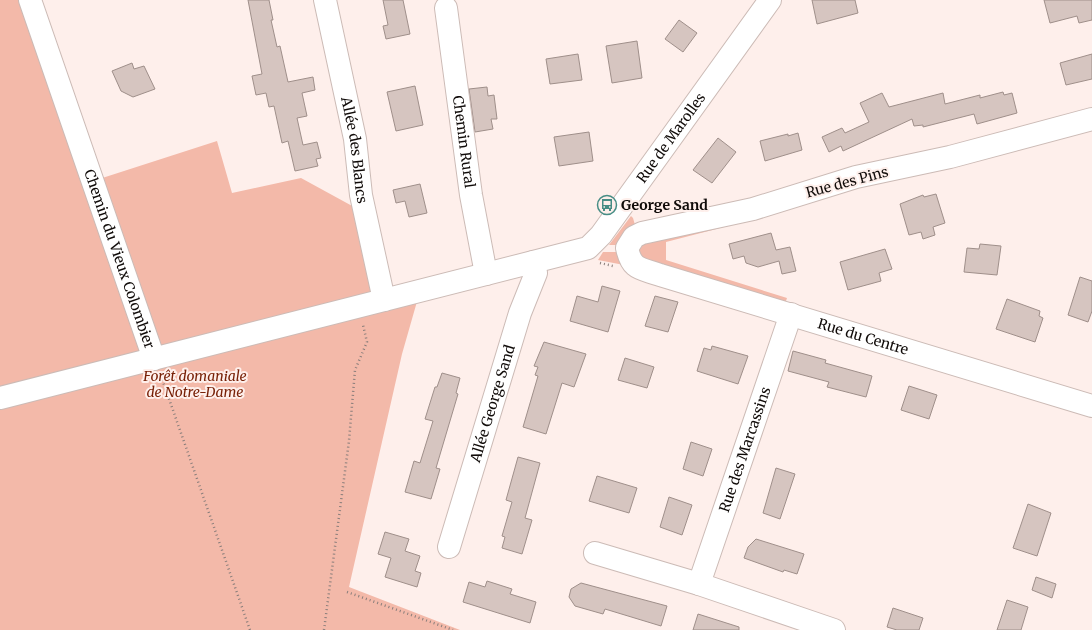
<svg xmlns="http://www.w3.org/2000/svg" width="1092" height="630" viewBox="0 0 1092 630" font-family="Merriweather,serif">
	<rect width="100%" height="100%" fill="#feefeb"/>
	<!-- green -->
	<path fill="#f3b9a9" d="M0,0H30L93,181L217,141L232,193L301,178L365,213L384,299L420,291L402,354L349,587L460,630H0Z
		M631,216L633,218L635,225L620,245H609Z
		M751,220L666,242V260L787,298L785,304L640,263L635,248L639,241Z
		M603,252H621L624,265L598,260Z"/>
	<!-- building -->
	<path fill="#d6c5c0" stroke="#9f8f8a" d="M248,0H269L273,20H271L277,47L280,46L288,82L313,77L315,90L302,93L307,116L297,118L303,145L317,142L321,158L316,159L318,166L295,171L288,141L282,143L274,106L269,107L266,93L256,95L252,76L262,74Z
		M383,0H403L410,34L386,39L383,26L388,25Z
		M812,0H855L858,13L817,24Z
		M1044,0H1092V20L1079,23L1077,16L1050,23Z
		M679,20L697,33L683,52L665,39Z
		M637,41L642,78L612,83L606,46Z
		M578,54L582,80L550,84L546,59Z
		M1092,54V79L1066,85L1060,63Z
		M132,63L134,69L144,66L155,89L133,97L121,91L112,71Z
		M415,86L423,125L396,131L387,92Z
		M487,87L488,96L494,95L497,119H491L493,129L475,132L469,89Z
		M1003,92L1004,95L1012,93L1017,113L977,124L974,114L923,127V125L914,126L912,119L843,151L841,146L829,152L822,137L842,128L845,133L869,122L860,103L882,93L889,107L943,93L945,104L980,95V98Z
		M589,132L593,161L559,166L554,137Z
		M798,133L802,150L765,161L760,141L788,134V136Z
		M718,138L736,152L712,183L693,170Z
		M420,184L427,213L409,217L405,201L396,203L393,190Z
		M936,194L945,223L933,227L935,235L923,239L921,232L909,235L900,204L923,195L924,197Z
		M771,233L776,250L790,247L796,271L782,274L779,261L758,267L746,263L744,256L733,259L729,244Z
		M980,244L1001,246L997,275L964,272L967,248L979,249Z
		M885,249L892,269L879,273L881,281L848,290L840,262Z
		M1080,277L1092,281V311L1088,322L1068,315Z
		M602,286L620,291L608,332L570,321L577,296L598,302Z
		M655,296L678,302L668,332L645,326Z
		M1007,299L1040,311L1039,316L1043,318L1035,342L996,329Z
		M544,342L586,354L574,387L562,383L546,434L523,427L538,376L535,375L538,367L534,366Z
		M712,346L748,356L738,384L697,371L704,348L711,350Z
		M793,351L826,360L825,363L872,376L866,397L827,387L829,382L788,371Z
		M625,358L654,367L647,388L618,380Z
		M442,373L460,378L456,393L458,394L436,468L440,469L431,499L405,492L414,461L420,463L433,421L425,419L435,387H437Z
		M909,386L937,395L929,419L901,410Z
		M691,442L712,449L703,476L683,469Z
		M518,457L540,463L525,518L532,520L522,554L502,548L505,537L502,536L512,502L506,500Z
		M776,468L795,474L780,519L763,513Z
		M597,476L637,488L629,513L589,501Z
		M669,497L692,505L682,535L660,527Z
		M1028,504L1051,513L1037,556L1013,548Z
		M385,532L409,539L405,551L420,556L415,571L421,573L417,587L385,577L391,558L378,554Z
		M756,539L804,554L797,574L784,570L783,572L744,558L748,547Z
		M1036,577L1056,584L1052,598L1032,590Z
		M487,581L512,589L510,594L536,602L530,623L463,602L469,582L485,587Z
		M581,583L667,606L661,626L605,609L603,614L575,606L569,597L571,589Z
		M1007,600L1028,607L1021,630H997Z
		M893,608L923,618L919,630H897L887,627Z
		M698,614L739,627V630H693Z"/>
	<g fill="none" stroke-linecap="round" stroke-linejoin="round">
		<defs>
			<g id="minor">
				<path id="s1" d="M30,0L154,359"/>
				<path id="s2" d="M325,0L355,139L361,195L384,300"/>
				<path id="s3" d="M446,8L471,195L486,274"/>
				<path id="s4" d="M1092,119L950,157L856,177L753,209L642,233L634,237L627,248C632,271 641,268 660,275L1092,406"/>
				<path id="s5" d="M0,398L588,248L601,235L770,0"/>
				<path id="s6" d="M449,547L520,313L536,273L533,262"/>
				<path d="M595,553L699,584L834,630"/>
				<path id="s7" d="M699,584L791,314"/>
			</g>
		</defs>
		<!-- minor casing -->
		<use href="#minor" stroke="#ccbbb6" stroke-width="24"/>
		<!-- path -->
		<path stroke="#897e7b" stroke-width="2.5" stroke-dasharray="1 3" stroke-linecap="butt" d="M600,263L613,266
			M161,376L250,630
			M347,592L453,630
			M324,630L349,441L355,370L367,342L363,325"/>
		<!-- minor -->
		<use href="#minor" stroke="#fff" stroke-width="22"/>
	</g>
	<!-- icons -->
	<defs>
		<symbol id="bus-ring" viewBox="-11 -11 22 22"><circle r="9.5" fill="#feefeb" stroke="#478d85" stroke-width="1.5"/><path d="M-5-6H5V4H4V6H2V4H-2V6H-4V4H-5ZM-3.5-4V0h7V-4ZM-3.5 1.2v1.5H-2V1.2ZM2 1.2v1.5H3.5V1.2Z" fill="#478d85"/></symbol>
	</defs>
	<g fill-rule="evenodd">
		<use href="#bus-ring" x="596" y="194" width="22" height="22"/>
	</g>
	<g text-anchor="middle" stroke-width="4" stroke-linejoin="round" paint-order="stroke">
		<!-- street labels -->
		<g font-size="14" fill="#100b09" stroke="#feefeb">
			<text dy="5" stroke="none"><textPath href="#s5" startOffset="745">Rue de Marolles</textPath></text>
			<text dy="5" stroke="none"><textPath href="#s3" startOffset="135">Chemin Rural</textPath></text>
			<text dy="5" stroke="none"><textPath href="#s2" startOffset="153">Allée des Blancs</textPath></text>
			<text transform="translate(847 182) rotate(-15)" y="5">Rue des Pins</text>
			<text dy="5" stroke="none"><textPath href="#s1" startOffset="274">Chemin du Vieux Colombier</textPath></text>
			<text dy="5" stroke="none"><textPath href="#s4" startOffset="745">Rue du Centre</textPath></text>
			<text dy="5" stroke="none"><textPath href="#s6" startOffset="150">Allée George Sand</textPath></text>
			<text dy="5" stroke="none"><textPath href="#s7" startOffset="142">Rue des Marcassins</textPath></text>
		</g>
		<!-- poi labels -->
		<g font-size="14" font-weight="bold" fill="#100b09" stroke="#feefeb" text-anchor="start">
			<text x="621" y="210">George Sand</text>
		</g>
		<!-- park labels -->
		<g font-size="14" font-style="italic" fill="#782107" stroke="#feefeb">
			<text x="195" y="381">Forêt domaniale<tspan x="195" dy="16">de Notre-Dame</tspan></text>
		</g>
	</g>
</svg>
